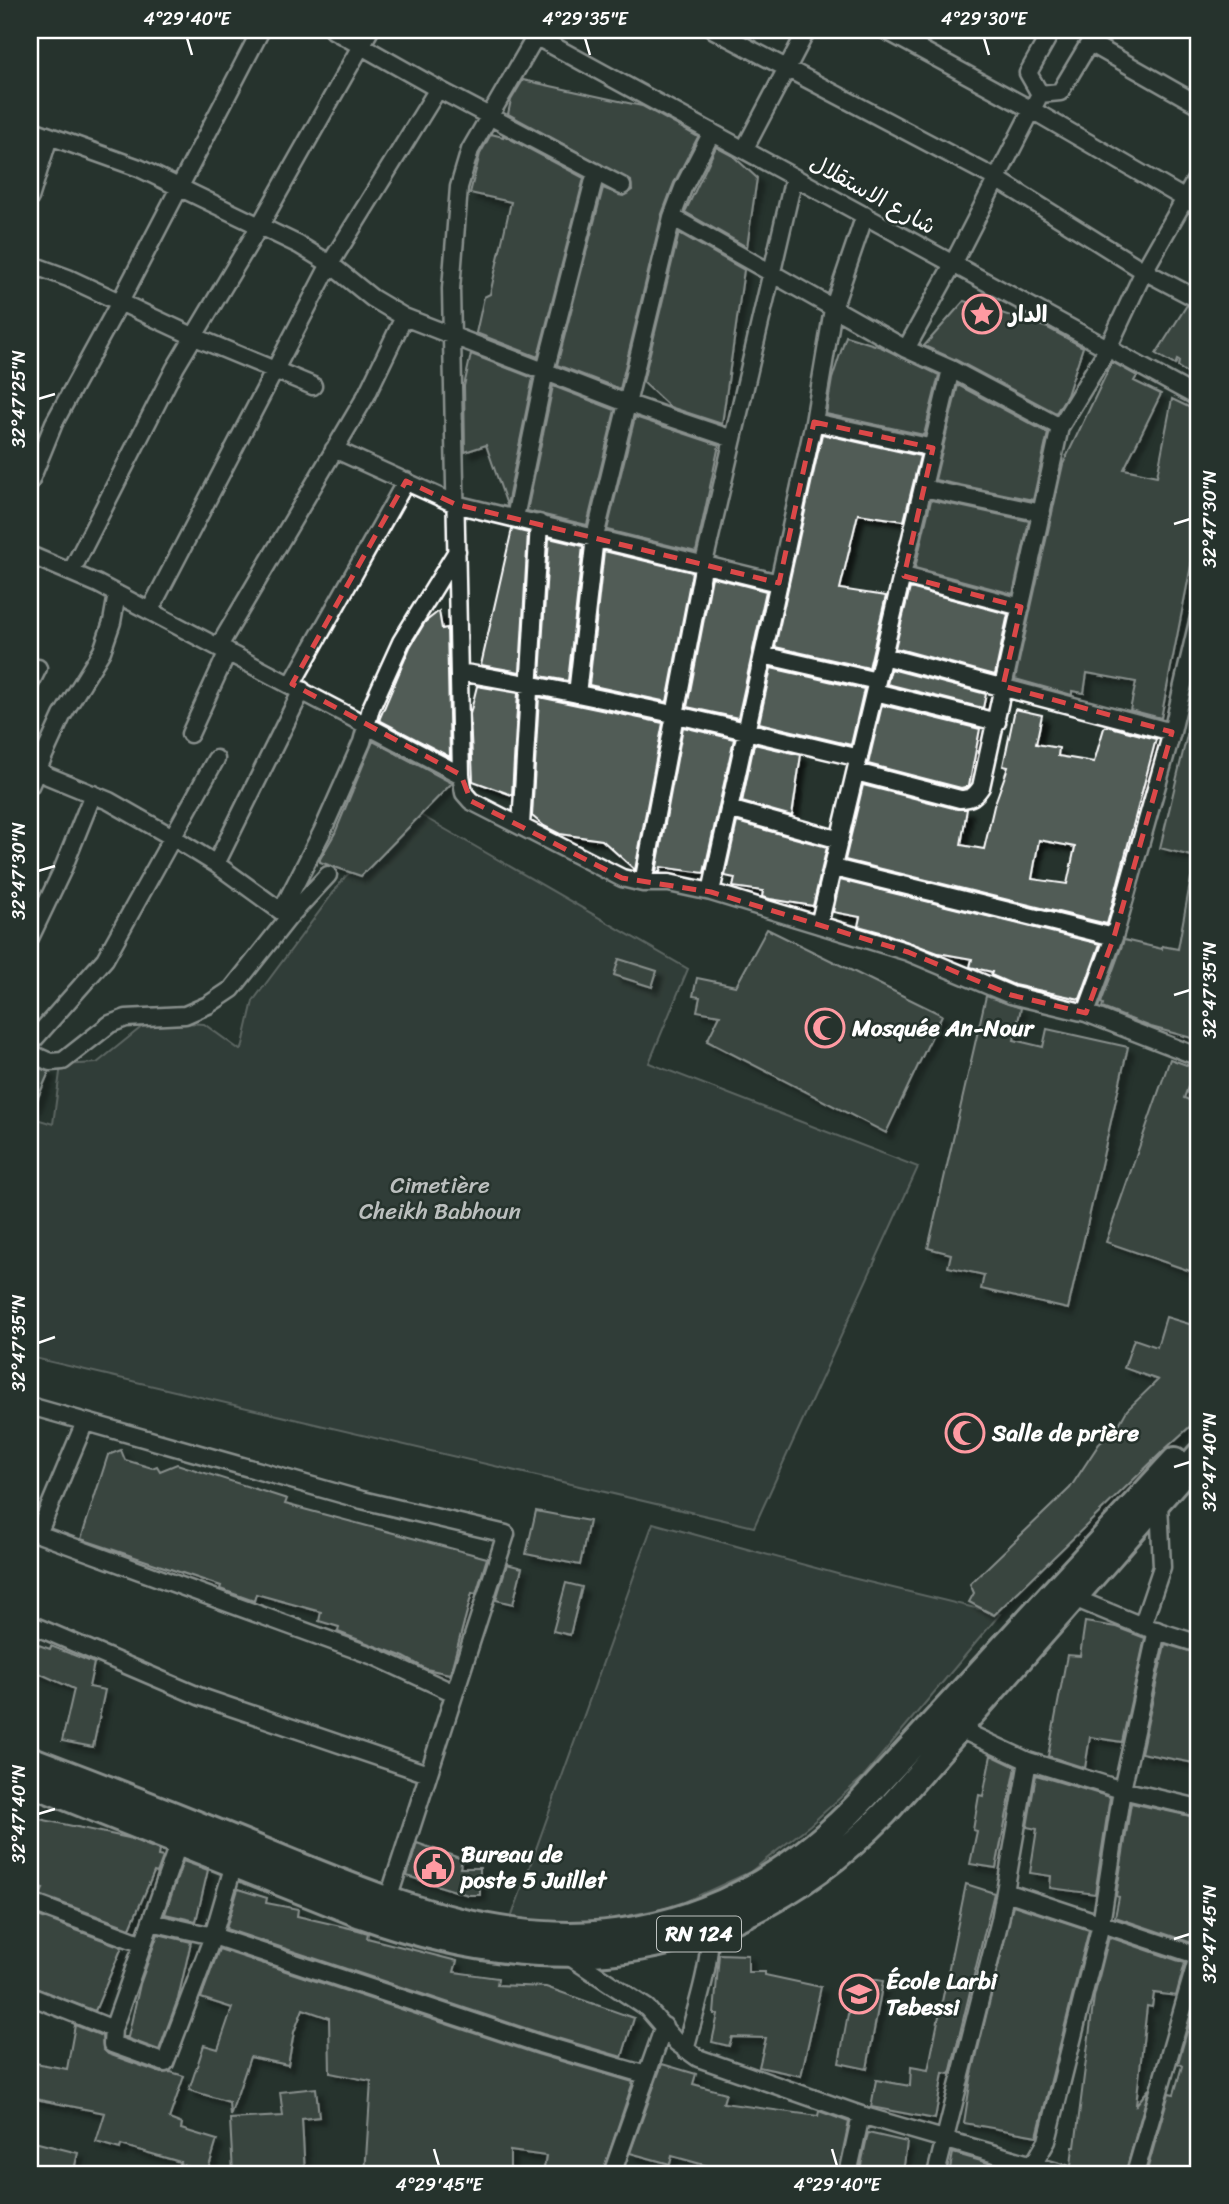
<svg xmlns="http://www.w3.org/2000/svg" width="1229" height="2204" viewBox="0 0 1229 2204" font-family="Sriracha,'Playpen Sans Arabic',sans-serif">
	<defs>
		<filter id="shadow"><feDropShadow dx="6" dy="6" stdDeviation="2" flood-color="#0009"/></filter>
	</defs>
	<rect width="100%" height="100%" fill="#26332d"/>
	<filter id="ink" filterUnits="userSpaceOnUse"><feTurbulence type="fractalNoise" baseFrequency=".0143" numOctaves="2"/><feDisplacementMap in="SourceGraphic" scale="14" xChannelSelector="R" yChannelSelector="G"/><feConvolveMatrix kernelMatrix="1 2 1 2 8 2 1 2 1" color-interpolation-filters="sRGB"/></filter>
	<g filter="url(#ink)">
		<!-- green -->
		<path fill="#3e4944" stroke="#9ea4a2" stroke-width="2" d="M417,813L688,969L649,1063L918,1167L754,1527L30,1357V1117L53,1124L61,1065L97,1063L149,1021L204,1024L240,1050L242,1049L253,1001L345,877Z
			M653,1523L852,1578L1000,1614L863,1777L810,1825L750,1872L676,1906L582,1925L509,1924Z"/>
		<!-- building -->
		<path fill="#515c57" stroke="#fff" stroke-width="2" fill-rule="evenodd" filter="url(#shadow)" d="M523,80L642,106L698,137L674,183L662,214L620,389L557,365L603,188L623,196L632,190L631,181L508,114L511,100Z
			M491,134L503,137V135L584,178L538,357L476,333L484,297L490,294L511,202L470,193L480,154Z
			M716,147L733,156L757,178L747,247L685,212Z
			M679,233L744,270L722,424L670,407L643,382Z
			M964,301L1048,328L1083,347L1067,395L1056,413L956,360L924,346Z
			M1187,305L1199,310V381L1178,367L1179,361L1177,360L1175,365L1156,354Z
			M846,336L881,347L939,375L924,435L826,414L832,379Z
			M471,354L533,378L507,505L486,445L465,452L464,386Z
			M1112,362L1137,376L1134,381L1161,394L1124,469L1157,476L1172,399L1199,412V525L1161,718L1130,710L1136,682L1087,673L1084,693L1072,691V695L1015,679L1063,464Z
			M958,385L1048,433L1033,500L935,480Z
			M553,386L615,410L587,525L527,511Z
			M635,417L719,445L696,552L607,530Z
			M822,434L920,456L904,521L858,514L840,589L886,596L869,668L775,647Z
			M931,500L1029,521L1013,594L915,568Z
			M512,529L528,533L520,672L481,665Z
			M549,538L583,546L568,681L540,676Z
			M604,551L692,572L667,702L589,685Z
			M712,577L766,591L738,718L687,707Z
			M910,588L1008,614L995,675L895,648Z
			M439,611L442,629L447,628L450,757L379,720L410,647L425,622Z
			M771,668L864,689L851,745L759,723Z
			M891,669L986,694L983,708L887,684Z
			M477,686L518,693L512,795L473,781L470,714Z
			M539,697L663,723L635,870L602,840L560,834L544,826L532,816Z
			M882,705L980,729L969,786L961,788L868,764Z
			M1015,709L1042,715L1036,744L1059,748L1058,756L1094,762L1104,728L1107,726L1156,739L1107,924L845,860L863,785L957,809H967L961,845L984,849L994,806L1008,767L1003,766ZM1039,840L1075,847L1067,884L1032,879Z
			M1193,710L1199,711V858L1160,848Z
			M683,727L734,739L704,873L661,867L660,872H656Z
			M373,741L452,783L361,876L320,862V859L335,833Z
			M754,744L801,755L792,816L742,802Z
			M737,822L827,847L813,906L770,899L762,897L763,891L733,887L735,878L725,876Z
			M1191,878L1199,879V1040L1151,1027L1102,1008L1103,1004L1101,1003L1124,940L1162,949V946L1178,949Z
			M840,880L1100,944L1080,999L1014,985L991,975L992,972L970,967L972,959L938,953L884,933L858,926L860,917L833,912Z
			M767,929L942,1015L886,1133L707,1041L720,1015L697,1011L700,997L693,996L697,978L736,986Z
			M619,959L657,971L652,987L614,975Z
			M986,996L1021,1008L1014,1040L1043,1047L1047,1029L1128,1047L1068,1309L981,1289L984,1275L948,1267L951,1254L928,1248Z
			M1170,1059L1195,1068L1184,1098L1199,1104V1274L1106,1242Z
			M30,1064L49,1072L30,1116Z
			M1166,1317L1199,1327V1415L1195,1422L1164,1450L994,1615L969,1602L974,1593L970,1584L1070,1488L1099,1444L1118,1426L1127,1410L1158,1380L1124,1368L1134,1339L1157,1347Z
			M121,1450L125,1460L152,1468L157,1466L160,1471L177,1464L287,1499L285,1504L487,1558L476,1594L472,1593L450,1674L426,1669L404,1657L338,1632L339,1627L319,1621L321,1612L256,1594L254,1601L220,1589L221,1586L81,1539L108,1455Z
			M536,1511L589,1521L580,1565L526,1554Z
			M507,1564L522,1568L513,1604L496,1600Z
			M566,1583L582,1587L570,1635L553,1631Z
			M1085,1622L1116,1627L1145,1638L1122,1742L1090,1737L1085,1768L1048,1756L1067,1655L1080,1656Z
			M30,1642L50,1649L51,1646L94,1663L89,1687L105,1690L93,1747L62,1741L74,1689L30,1669Z
			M1165,1644L1199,1654V1764L1141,1753Z
			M991,1755L1016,1767L996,1868L970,1864L977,1831L973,1830L979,1795L983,1796Z
			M1036,1775L1110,1797L1095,1894L1050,1888L1051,1876L1030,1873L1037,1829L1027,1827Z
			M1131,1803L1199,1818V1896L1192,1928L1199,1929V1943L1195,1944L1115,1917L1119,1897L1116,1896Z
			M30,1817L129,1838L159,1850L158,1856L163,1857L157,1873L154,1872L130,1928L40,1895L43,1889L30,1886Z
			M417,1843L462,1859L460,1868H480V1895H468L407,1876Z
			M183,1861L208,1870L196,1921L165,1914Z
			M966,1884L994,1893L950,2074L943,2073L935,2119L871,2107L876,2080L910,2086L911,2067L928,2070Z
			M238,1889L267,1898L266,1903L298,1909L297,1916L358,1930L368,1933L367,1938L457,1961L454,1972L498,1978L497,1985L546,1987L634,2018L622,2057L543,2034L226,1929Z
			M1013,1905L1089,1930L1037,2136L964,2123L971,2078Z
			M30,1913L122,1947L95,2011L30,1986Z
			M158,1934L191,1942L178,1999L159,2050L123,2037H128L140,1984Z
			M1109,1937L1185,1963L1176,1996L1154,1993L1152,2007L1147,2006L1136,2105L1149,2089L1125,2174H1075L1071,2166L1073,2147H1075L1094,1997Z
			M219,1949L537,2054L633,2082L602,2174H543L546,2156L510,2151V2174H365L371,2081L330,2073L329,2018L303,2009L294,2032L288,2065L250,2057L230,2116L229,2102L189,2090L204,2045L218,2049L232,2008L201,1998Z
			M719,1954L748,1955V1972H765V1975L821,1987L801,2076L759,2067L766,2038L732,2037L729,2046L712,2042L718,2014H714Z
			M855,1976L883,1981L867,2069L839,2063Z
			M1196,2000H1199V2174H1146L1169,2093L1174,2094L1182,2066L1178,2063Z
			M75,2025L102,2036L103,2049L108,2054L161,2073L171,2072L184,2076L169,2119L182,2124L181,2129L217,2140L207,2173L179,2164L180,2162L121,2145L120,2149L96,2142L105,2113L30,2098V2062L67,2069Z
			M662,2064L696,2074L693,2084L726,2093L723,2103L818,2116L819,2111L849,2122L838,2174H725L726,2171L672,2156L670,2164L630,2153Z
			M316,2088L319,2117L302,2119L305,2174H233L230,2119L283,2116L280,2092Z
			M868,2133L907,2142L903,2174H859Z
			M30,2141L78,2153L73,2174H30Z
			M953,2153L1020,2172V2174H949Z"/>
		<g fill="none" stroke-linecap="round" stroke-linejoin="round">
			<defs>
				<path id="minor" d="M333,30L438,89L622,186
					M524,30L1199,398
					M543,30L536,36L470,150L459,187L451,289L461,775L464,793L471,801L622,878L643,883H669L711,892L908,952L1011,995L1086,1013L1199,1057
					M714,30L997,179L1144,271L1199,300
					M885,30L1032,110L1199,207
					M1090,43L1199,105
					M1040,94L1060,92L1097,30
					M1040,94L1028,73L1052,30
					M30,129L139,168L299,245L330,264L372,298L404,317L629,404L733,439
					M744,150L807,30
					M30,198L49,137
					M672,217L906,349L953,264L1040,94
					M30,264L68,278L195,337L313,386
					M951,369L1060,427
					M814,422L933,448
					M334,449L455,504L779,583
					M30,482L54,423L120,302L261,30
					M923,488L1042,513
					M515,518L545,371L596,172
					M30,555L98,584L461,775
					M71,572L175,368L259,227L370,30
					M904,576L1021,607
					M150,610L330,264L438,89
					M219,646L366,396L404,317
					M763,655L877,681
					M883,656L1172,732
					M459,672C594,694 726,726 859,758
					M30,684L38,668
					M292,684L406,481
					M875,692L997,722
					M577,694L595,537L672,217L683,188L712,132
					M190,734L228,651
					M30,765L48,776L109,801L174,838L216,864L289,917
					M856,772L960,799C971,799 975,796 981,787L1060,427L1108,348L1144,271L1199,174
					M30,786L62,716L102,651L112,622L117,594
					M729,809L840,840
					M521,826L539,523
					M216,864L302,690
					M834,868L1114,937
					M643,883L704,563L794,177
					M711,892L814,422L833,309L865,215
					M282,910L322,832L362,742L371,708L401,642L457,551
					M819,925L951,369L906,349
					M30,938L62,871L93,794
					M1086,1013L1114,937L1172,732L1199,617
					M30,1044L105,959L216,759
					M30,1053L50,1062L63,1061L110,1024L126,1018L185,1015L208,1005L232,989L289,917L328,875
					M30,1406L362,1500L506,1534L386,1906
					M30,1531L376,1657L454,1693
					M38,1534L85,1422
					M1074,1598L1142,1626L1199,1644
					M30,1624L201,1697L428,1774
					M1142,1626L1162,1567L1159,1503
					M953,1726L1028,1761L1122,1790L1199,1808
					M1006,1892L1199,1956
					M30,1902L143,1944
					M151,1922L213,1936L540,2044L646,2075
					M567,1955L647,2008L677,2043L698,2058L861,2115L1033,2165L1030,2174
					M30,1996L113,2029L112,2044L165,2063L213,1936L234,1864
					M113,2029L181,1836
					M685,2050C694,2013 715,1958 708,1922
					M612,2174L664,2026
					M848,2174L861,2115
					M936,2174L1000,1920L1028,1761
					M1065,2174L1033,2165L1047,2141L1101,1924L1122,1790L1157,1630
					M1135,2174L1199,1953"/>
				<path id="primary" d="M30,1759C104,1787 178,1816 252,1846C336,1880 422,1919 513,1931C651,1950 770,1899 864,1798L1175,1460
					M30,1783L361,1915C558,1985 735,1966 885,1813L1199,1455"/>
			</defs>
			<!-- minor casing -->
			<use href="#minor" stroke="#fff" stroke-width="21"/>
			<!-- primary casing -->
			<use href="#primary" stroke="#fff" stroke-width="30"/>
			<!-- minor -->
			<use href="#minor" stroke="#26332d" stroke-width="16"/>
			<!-- primary -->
			<use href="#primary" stroke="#26332d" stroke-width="24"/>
		</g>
	</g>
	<!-- marked area -->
	<path d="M0 0H1229V2204H0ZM814,422L933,448L904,576L1021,607L1003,686L1172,732L1114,937L1086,1013L1011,995L908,952L711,892L622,878L471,801L461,775L292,684L406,481L455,504L779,583Z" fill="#26332d" fill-opacity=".55" fill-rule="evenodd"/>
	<path fill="none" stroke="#dc4848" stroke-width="5" stroke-dasharray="14 9" stroke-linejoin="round" d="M814,422L933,448L904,576L1021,607L1003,686L1172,732L1114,937L1086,1013L1011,995L908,952L711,892L622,878L471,801L461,775L292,684L406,481L455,504L779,583Z"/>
	<!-- ticks -->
	<path fill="none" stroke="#fff" stroke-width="2.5" d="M187,38L192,55M585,38L590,55M984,38L989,55M38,399L55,394M1174,524L1190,519M38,871L55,866M1174,995L1190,990M38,1343L55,1337M1174,1467L1190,1462M38,1814L55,1809M1174,1939L1190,1934M434,2149L439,2166M832,2149L837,2166"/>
	<!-- icons -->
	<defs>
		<symbol id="sight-ring" viewBox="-11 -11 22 22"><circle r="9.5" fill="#26332d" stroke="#ff9aa2" stroke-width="1.5"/><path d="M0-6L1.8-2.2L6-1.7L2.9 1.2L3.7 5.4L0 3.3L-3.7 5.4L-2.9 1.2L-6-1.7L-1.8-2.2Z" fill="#ff9aa2"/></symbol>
		<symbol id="mosque-ring" viewBox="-11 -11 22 22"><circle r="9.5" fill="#26332d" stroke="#ff9aa2" stroke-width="1.5"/><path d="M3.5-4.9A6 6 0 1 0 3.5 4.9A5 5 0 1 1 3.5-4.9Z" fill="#ff9aa2"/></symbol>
		<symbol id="civic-ring" viewBox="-11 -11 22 22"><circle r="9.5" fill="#26332d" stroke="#ff9aa2" stroke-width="1.5"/><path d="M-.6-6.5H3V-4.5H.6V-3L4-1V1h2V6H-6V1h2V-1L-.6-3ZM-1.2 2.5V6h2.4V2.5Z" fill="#ff9aa2"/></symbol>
		<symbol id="school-ring" viewBox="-11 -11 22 22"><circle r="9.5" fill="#26332d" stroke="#ff9aa2" stroke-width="1.5"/><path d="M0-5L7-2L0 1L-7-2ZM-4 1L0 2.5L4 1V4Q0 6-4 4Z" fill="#ff9aa2"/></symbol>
	</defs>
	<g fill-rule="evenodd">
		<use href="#sight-ring" x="960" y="292" width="44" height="44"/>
		<use href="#mosque-ring" x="803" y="1006" width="44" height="44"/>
		<use href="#mosque-ring" x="943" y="1411" width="44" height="44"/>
		<use href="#civic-ring" x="412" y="1845" width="44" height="44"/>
		<use href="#school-ring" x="837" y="1972" width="44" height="44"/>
	</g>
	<g text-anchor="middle" stroke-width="5" stroke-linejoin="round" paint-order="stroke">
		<!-- shield labels -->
		<rect fill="#26332d" stroke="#bec2c0" stroke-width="2" x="657" y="1916.5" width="84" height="35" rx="5"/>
		<g font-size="21" font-weight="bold" fill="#fff">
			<text x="699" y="1941">RN 124</text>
		</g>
		<!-- street labels -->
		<g font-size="23" fill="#fff" stroke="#26332d">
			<text transform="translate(873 194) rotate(29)" y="8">شارع الاستقلال</text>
		</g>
		<!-- poi labels -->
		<g font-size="23" font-weight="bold" fill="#fff" stroke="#26332d" text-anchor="start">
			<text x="1009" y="322">الدار</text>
			<text x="852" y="1036">Mosquée An-Nour</text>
			<text x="992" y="1441">Salle de prière</text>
			<text x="461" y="1862">Bureau de<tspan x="461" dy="26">poste 5 Juillet</tspan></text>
			<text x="886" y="1989">École Larbi<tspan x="886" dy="26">Tebessi</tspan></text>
		</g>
		<!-- park labels -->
		<g font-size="23" fill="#bbbfbe" stroke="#26332d">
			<text x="440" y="1193">Cimetière<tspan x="440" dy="26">Cheikh Babhoun</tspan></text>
		</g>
	</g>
	<!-- margin -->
	<rect width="1229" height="2204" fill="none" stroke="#26332d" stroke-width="77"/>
	<rect x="38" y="38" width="1152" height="2128" fill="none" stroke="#fff" stroke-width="2.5"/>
	<g font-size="18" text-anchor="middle" fill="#fff">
		<text x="187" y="25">4°29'40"E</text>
		<text x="585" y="25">4°29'35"E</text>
		<text x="984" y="25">4°29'30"E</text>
		<text transform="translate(19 399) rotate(-90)" y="6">32°47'25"N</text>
		<text transform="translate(1210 519) rotate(-90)" y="6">32°47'30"N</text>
		<text transform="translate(19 871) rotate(-90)" y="6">32°47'30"N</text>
		<text transform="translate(1210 990) rotate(-90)" y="6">32°47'35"N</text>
		<text transform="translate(19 1343) rotate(-90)" y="6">32°47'35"N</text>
		<text transform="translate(1210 1462) rotate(-90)" y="6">32°47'40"N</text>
		<text transform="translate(19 1814) rotate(-90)" y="6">32°47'40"N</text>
		<text transform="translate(1210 1934) rotate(-90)" y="6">32°47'45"N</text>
		<text x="439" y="2191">4°29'45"E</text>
		<text x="837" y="2191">4°29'40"E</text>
	</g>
</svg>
